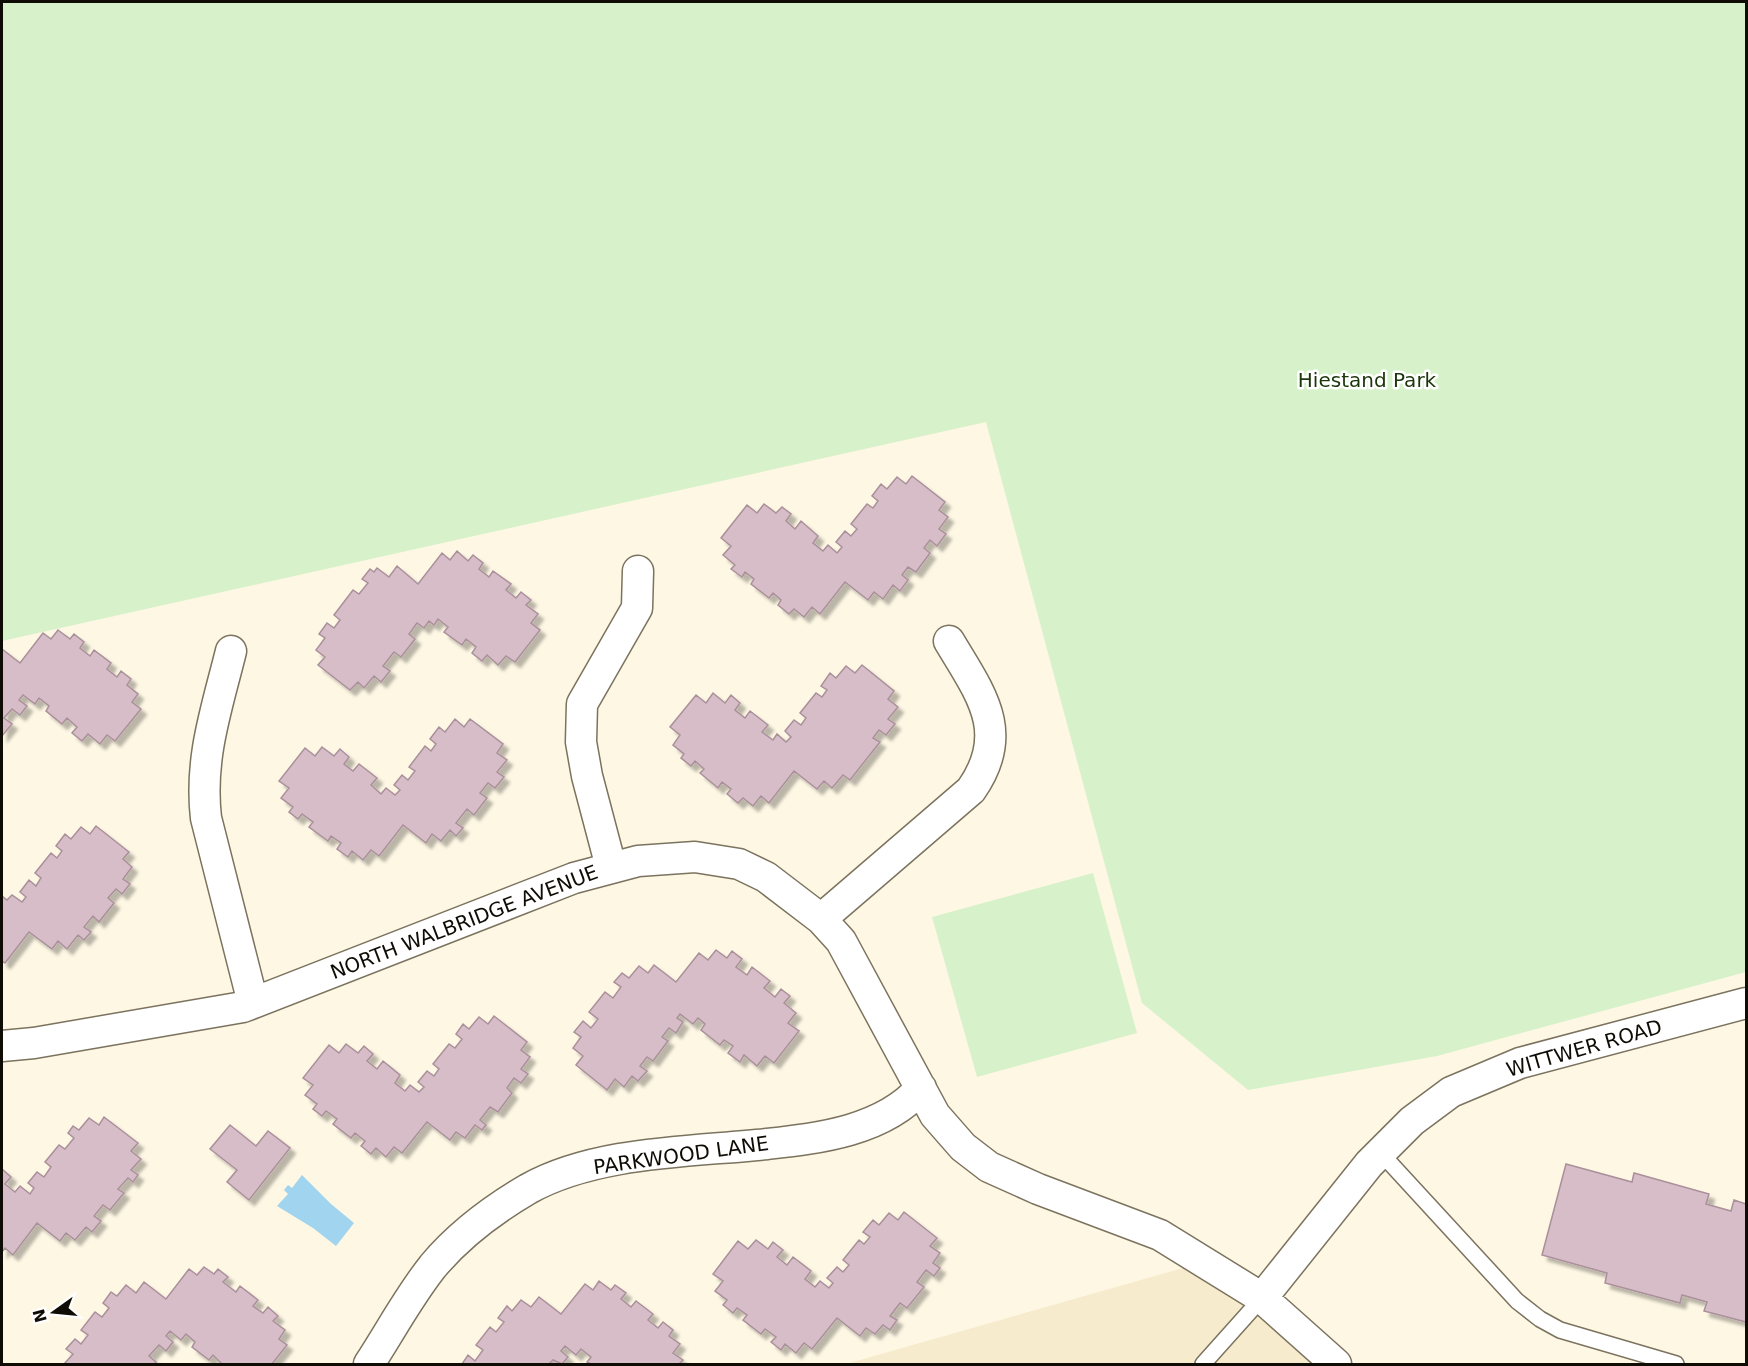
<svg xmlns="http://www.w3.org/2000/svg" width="1748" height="1366" viewBox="0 0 1748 1366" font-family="'DejaVu Sans',sans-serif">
	<defs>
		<filter id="shadow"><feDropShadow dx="5.5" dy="5.5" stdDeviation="1.5" flood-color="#0004"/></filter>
	</defs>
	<rect width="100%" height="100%" fill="#fef7e4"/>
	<!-- built -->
	<path fill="#f6ebcc" d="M1204,1262L1336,1364H846Z"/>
	<!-- green -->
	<path fill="#d7f2ca" d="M2,2H1746V972L1437,1056L1248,1090L1142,1003L986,422L2,641Z
		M1093,873L1137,1033L977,1077L932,917Z"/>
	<!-- water -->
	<path fill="#a1d4ee" d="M302,1175L331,1204L354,1223L336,1246L313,1228L277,1206L288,1194L284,1190L288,1185L292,1188Z"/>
	<!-- building -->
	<path fill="#d7bdc8" stroke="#a9909a" stroke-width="1.5" filter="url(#shadow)" d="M912,476L945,502L939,510L948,517L939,529L946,534L937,546L930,540L924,548L930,553L916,572L908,567L902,575L908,580L900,591L893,585L883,599L874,592L868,600L845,582L820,614L812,607L804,617L794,609L789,614L778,605L781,600L773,593L769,598L751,584L754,579L745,572L742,577L731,569L735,565L723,555L731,546L721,538L747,505L757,513L764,504L776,513L782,507L791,514L786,521L795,529L801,521L818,536L813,543L823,551L828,545L837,553L842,547L836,542L845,531L851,536L857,529L851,524L867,504L873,508L878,501L872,496L881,484L887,489L897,477L906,484Z
		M457,551L468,561L473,555L483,563L479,569L489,577L493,571L511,584L506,590L516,598L521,592L531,600L526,605L538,614L531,623L540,630L515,662L506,656L498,665L487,655L482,661L472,653L476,647L466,639L462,645L444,632L448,627L438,619L434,625L429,621L424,628L417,623L409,634L415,639L401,657L394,652L383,666L390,671L381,682L374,676L364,688L358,682L350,690L318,665L325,657L316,650L325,638L319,634L327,623L334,628L340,620L334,615L353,590L359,594L368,583L362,579L370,569L374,572L377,568L389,577L397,566L418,584L442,553L450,560Z
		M58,630L70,639L74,634L84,642L80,648L90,656L94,650L111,663L107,669L117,677L121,671L131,679L127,685L138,694L132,702L141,709L115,741L107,735L100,744L88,734L82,741L72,733L77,727L67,718L62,724L46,711L49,706L39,698L35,704L23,695L19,700L27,706L20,715L12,709L4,718L12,724L2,736V649L20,663L43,633L51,639Z
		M862,665L894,691L888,699L898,707L888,719L895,724L886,735L879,730L873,738L880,742L850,780L843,775L832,788L824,781L817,789L794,771L769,803L761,796L753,806L743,798L738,803L727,794L731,789L722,782L718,788L700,773L704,769L695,761L691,766L681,758L684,754L673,745L680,735L670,727L696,695L706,703L713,693L725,703L731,695L740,703L735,710L745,718L750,711L768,725L762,732L773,740L777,734L786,742L791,737L785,731L794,720L801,725L806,718L800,713L816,693L822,697L827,690L821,686L830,673L836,678L846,666L855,673Z
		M455,719L464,727L470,719L503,744L497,753L507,760L497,772L504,777L495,788L488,783L480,793L487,798L474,815L467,809L456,823L463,828L456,836L450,830L441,841L432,834L426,843L403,825L379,856L371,850L363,860L352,851L348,857L337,849L341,843L331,836L328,841L309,827L313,822L302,814L298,819L289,812L293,807L281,798L289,788L279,781L305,748L315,756L322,747L334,756L340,749L349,757L344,764L353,771L359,764L377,778L371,785L381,794L386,788L395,795L400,790L394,785L402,775L408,780L415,771L409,767L425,746L431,751L436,744L430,739L439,727L445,732Z
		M96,826L129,852L123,859L132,867L123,879L130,884L122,894L116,889L108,898L114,903L99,922L93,916L84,927L91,932L84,940L78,935L67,949L58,941L52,949L29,932L5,963L2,961V896L7,900L12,895L22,902L26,897L20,892L29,880L36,886L41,878L35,873L51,853L57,858L62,851L56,846L65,834L71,839L81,827L90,834Z
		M716,950L727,958L732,951L742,959L736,967L747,975L752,967L770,981L764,988L775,997L781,989L790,996L784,1003L796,1013L788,1023L799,1031L774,1063L765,1056L757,1066L744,1055L740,1062L728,1053L733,1046L724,1040L720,1045L701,1030L705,1024L698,1018L693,1024L680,1014L677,1018L683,1022L676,1033L669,1028L662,1037L668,1041L653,1061L647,1057L640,1066L647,1071L638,1081L632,1076L624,1087L615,1079L607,1090L576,1065L583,1056L573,1048L581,1037L574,1032L583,1021L591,1028L598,1019L589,1012L605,992L613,998L621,987L614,982L622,973L629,978L639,966L648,973L654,965L676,982L699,953L708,960Z
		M494,1016L527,1042L521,1050L530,1057L521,1069L528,1074L521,1083L514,1078L507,1088L512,1093L498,1112L490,1107L480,1120L486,1125L482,1130L475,1125L465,1138L456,1132L450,1140L427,1122L402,1153L394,1147L386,1157L376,1148L371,1154L361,1146L365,1141L355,1133L351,1138L333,1124L337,1119L326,1111L322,1116L313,1109L317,1104L305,1095L313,1085L303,1078L329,1045L339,1053L346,1044L358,1053L364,1046L373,1054L367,1061L377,1069L383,1061L400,1075L395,1083L405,1091L410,1085L419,1092L424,1087L418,1082L427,1071L434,1076L439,1069L433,1064L449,1044L455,1048L462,1039L456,1034L463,1024L469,1029L479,1017L488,1024Z
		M104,1117L138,1143L131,1151L141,1159L131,1170L138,1175L133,1182L128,1178L118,1189L124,1193L110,1210L103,1205L94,1216L101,1221L92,1232L86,1227L75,1240L66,1233L60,1241L37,1223L13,1255L5,1248L2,1252V1169L11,1177L5,1184L15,1192L20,1186L30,1194L34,1188L28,1183L37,1172L44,1177L51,1167L45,1162L59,1145L65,1149L74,1138L68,1133L73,1126L79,1130L89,1118L99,1125Z
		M230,1125L256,1146L268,1131L290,1148L249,1200L227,1182L237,1170L210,1149Z
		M1566,1164L1632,1182L1634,1173L1709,1194L1706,1204L1731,1211L1734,1200L1746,1204V1322L1704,1311L1707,1302L1682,1295L1680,1303L1605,1283L1607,1273L1542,1255Z
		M904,1212L937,1238L930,1246L940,1253L933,1263L940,1268L934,1276L926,1270L917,1282L924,1287L907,1308L900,1303L890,1316L897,1320L890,1330L883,1325L875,1334L866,1328L860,1336L837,1318L812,1349L804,1343L796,1353L785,1344L781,1350L771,1342L776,1337L765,1329L761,1334L743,1320L747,1315L737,1308L733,1313L723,1305L727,1300L715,1291L723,1281L713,1274L738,1241L748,1249L756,1240L768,1249L773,1242L783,1250L777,1257L787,1265L793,1257L811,1271L805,1279L815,1287L820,1281L829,1288L833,1283L827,1278L837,1267L843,1272L849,1265L843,1260L859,1240L864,1244L870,1237L863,1232L873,1220L879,1225L889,1213L898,1220Z
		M204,1267L214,1274L218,1269L228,1277L223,1282L236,1292L240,1286L258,1300L253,1306L263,1313L268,1307L278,1316L273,1321L285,1330L279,1339L287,1345L272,1364H222L213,1355L209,1360L192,1347L195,1342L186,1334L181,1340L170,1331L166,1336L173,1342L166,1351L159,1345L149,1356L156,1362L154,1364H64L73,1354L66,1349L75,1339L81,1344L88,1335L81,1330L95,1312L102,1317L109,1308L103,1303L111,1292L117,1296L126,1285L136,1293L144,1282L166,1299L189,1269L197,1275Z
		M599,1281L611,1290L615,1285L626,1293L621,1299L631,1307L636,1301L653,1314L648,1320L658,1328L663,1322L673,1330L669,1336L680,1344L673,1353L683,1360L679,1364H591L587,1362L591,1357L581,1349L576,1355L565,1346L561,1351L568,1357L562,1364L553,1360L549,1364H462L468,1355L475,1361L483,1350L476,1345L490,1327L496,1332L504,1322L498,1318L507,1306L512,1311L521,1300L531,1307L539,1297L561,1314L585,1284L593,1290Z"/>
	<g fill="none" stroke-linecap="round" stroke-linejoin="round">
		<defs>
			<path id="lane" d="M1380,1152L1517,1301L1540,1319L1560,1330L1676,1364
				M1203,1364L1262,1298"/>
			<path id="street" d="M231,651C217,708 199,758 206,818L253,1003
				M611,867L587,776L581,742L582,704L637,608L638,571
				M821,919L971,790C1012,732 980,693 949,641
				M2,1046L34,1043L243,1007L574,878L638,861L695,857L739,864L766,877L821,919L841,941L935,1115L963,1147L989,1167L1038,1189L1160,1235L1262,1298L1336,1364
				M1262,1298L1369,1164L1412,1121L1451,1092L1520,1063L1746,1003
				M369,1364C390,1332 409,1296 433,1266C459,1235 494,1209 528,1189C596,1151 691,1152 767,1144C820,1138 883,1131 921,1088"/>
		</defs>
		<!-- lane casing -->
		<use href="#lane" stroke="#7b735e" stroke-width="18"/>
		<!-- street casing -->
		<use href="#street" stroke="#7b735e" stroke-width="33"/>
		<!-- lane -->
		<use href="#lane" stroke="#fff" stroke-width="15"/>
		<!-- street -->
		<use href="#street" stroke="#fff" stroke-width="30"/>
	</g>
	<g text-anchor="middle" stroke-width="5" stroke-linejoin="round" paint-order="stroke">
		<!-- park labels -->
		<g font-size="20" fill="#1c360b" stroke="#fff">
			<text x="1367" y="387">Hiestand Park</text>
		</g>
		<!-- street labels -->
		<g font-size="20" fill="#0f0c05" stroke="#fff">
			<text transform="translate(464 922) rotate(-21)" y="7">NORTH WALBRIDGE AVENUE</text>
			<text transform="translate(1584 1048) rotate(-16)" y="7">WITTWER ROAD</text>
			<text transform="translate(681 1155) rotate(-8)" y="7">PARKWOOD LANE</text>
		</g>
	</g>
	<!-- border -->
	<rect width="1748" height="1366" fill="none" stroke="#0f0c05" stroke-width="6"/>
	<!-- north arrow -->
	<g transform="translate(54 1312) rotate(255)" stroke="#ffffff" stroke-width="4.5" paint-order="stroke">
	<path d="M0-4.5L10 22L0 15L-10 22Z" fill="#0f0c05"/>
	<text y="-9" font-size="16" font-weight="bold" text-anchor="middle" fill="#0f0c05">N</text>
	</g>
</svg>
